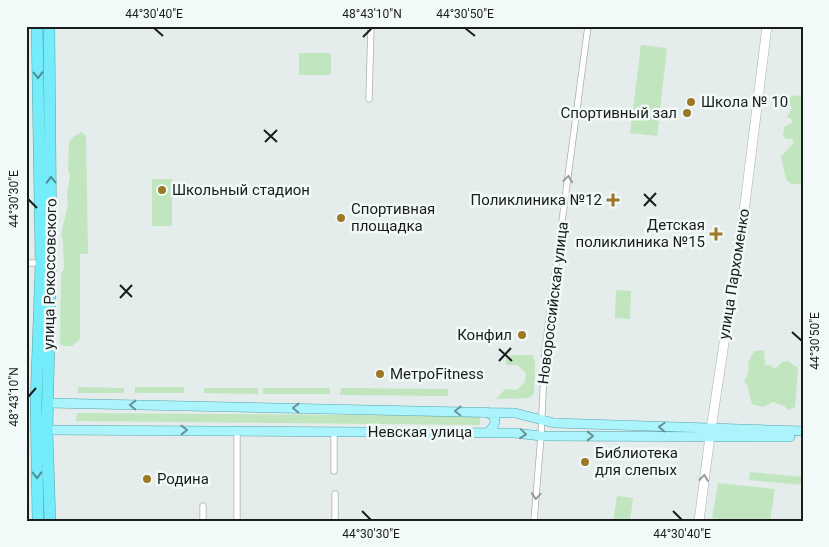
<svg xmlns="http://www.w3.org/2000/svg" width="829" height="547" viewBox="0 0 829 547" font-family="Roboto,sans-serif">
	<rect width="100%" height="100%" fill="#e4edec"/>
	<!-- green -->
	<path fill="#c0e5bf" d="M641,45L667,48L657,136L630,133Z
		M299,53H331V75H299Z
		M797,95L803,97V117L801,123L803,145V184H791L786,179L781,157L794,142L792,139H786L783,136L784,127L793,122L791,119L787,117L792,108L788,98Z
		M82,132L86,136L88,254H80V339L72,346H64L60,344L61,274L64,268L63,241L61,235L68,204L67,193L70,176L68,170L69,142L74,136Z
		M152,179H172V226H152Z
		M616,290L631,291L630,319L615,318Z
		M764,350L765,365H770L775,369L782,362L788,361L798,368L795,407L788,410L784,406L773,402L763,407L752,404L747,384L744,382C747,375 750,372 748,363L754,351Z
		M511,355H532L535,361L534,394L529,398L496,399L505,389L517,390L525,382L526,373L517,365H506V360Z
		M78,387L124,388V393H78Z
		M135,387H184V393H135Z
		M204,388H258V394L204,393Z
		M263,388H330V394H263Z
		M341,388L448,389V396L340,395Z
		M77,413L480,416V425L76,421Z
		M750,472L803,477V485L749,480Z
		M718,483L775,489L770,521H731L712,518Z
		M617,496L633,498L630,521H613Z"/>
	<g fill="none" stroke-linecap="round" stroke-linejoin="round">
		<defs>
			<path id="street" d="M369,99L371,26
				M26,263H41
				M237,430V521
				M334,432V471
				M335,494V521
				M203,506V521
				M534,521L541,436L545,349L588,26"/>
			<path id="secondary" d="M699,521L710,436L745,204L767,26"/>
			<path id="primary" d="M48,403L515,413L554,423L803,431
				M487,412C499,418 496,424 488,433
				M47,430L515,433L541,436L790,437"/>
			<path id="highway" d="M37,26L41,263L36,403L38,521
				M49,26L51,252L47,430L50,521"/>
		</defs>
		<!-- street casing -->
		<use href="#street" stroke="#a8b1af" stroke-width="7"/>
		<!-- secondary casing -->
		<use href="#secondary" stroke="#a8b1af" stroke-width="10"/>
		<!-- primary casing -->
		<use href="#primary" stroke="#54a4ac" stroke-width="10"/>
		<!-- highway casing -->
		<use href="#highway" stroke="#54a4ac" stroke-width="12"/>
		<!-- street -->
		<use href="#street" stroke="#fff" stroke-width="5.5"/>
		<!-- secondary -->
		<use href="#secondary" stroke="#fff" stroke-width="9"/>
		<!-- primary -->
		<use href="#primary" stroke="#acf4fb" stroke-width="9"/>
		<!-- highway -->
		<use href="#highway" stroke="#74ecf9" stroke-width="11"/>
	</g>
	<!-- one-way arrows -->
	<defs><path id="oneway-chevron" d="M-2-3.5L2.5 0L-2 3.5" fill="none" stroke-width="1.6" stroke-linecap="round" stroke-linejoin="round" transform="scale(1.25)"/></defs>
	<g stroke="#4c8f96">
		<use href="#oneway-chevron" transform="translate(38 75) rotate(89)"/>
		<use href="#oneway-chevron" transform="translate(51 180) rotate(-91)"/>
		<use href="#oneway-chevron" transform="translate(37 475) rotate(89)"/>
	</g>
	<g stroke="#989999">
		<use href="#oneway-chevron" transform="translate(568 179) rotate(-82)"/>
		<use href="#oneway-chevron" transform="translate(704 478) rotate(-83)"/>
		<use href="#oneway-chevron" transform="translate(536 496) rotate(95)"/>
	</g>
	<g stroke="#6a9397">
		<use href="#oneway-chevron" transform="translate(133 405) rotate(-179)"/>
		<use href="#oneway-chevron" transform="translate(296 408) rotate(-179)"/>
		<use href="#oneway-chevron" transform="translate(458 411) rotate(-179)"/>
		<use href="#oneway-chevron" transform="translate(662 427) rotate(-178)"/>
		<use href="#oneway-chevron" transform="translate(184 430)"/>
		<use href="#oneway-chevron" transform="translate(523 434) rotate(6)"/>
		<use href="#oneway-chevron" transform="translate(590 436)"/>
	</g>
	<!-- ticks -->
	<path fill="none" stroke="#1a1d1c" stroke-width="2" d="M154,28L163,36M465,28L475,36M363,37L372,28M264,130L277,142M265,142L277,130M644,194L656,206M28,199L37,208M644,206L656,193M120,285L132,297M120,298L132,285M792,332L802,341M499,349L512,361M499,361L511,348M28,397L36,388M362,511L371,520M673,511L682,520"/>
	<!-- markers -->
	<g fill="#9d7824" stroke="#f2faf9" stroke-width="2">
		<circle cx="691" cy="102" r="5"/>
		<circle cx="687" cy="113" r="5"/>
		<circle cx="162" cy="190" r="5"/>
		<path d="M610.5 192.5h5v5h5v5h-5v5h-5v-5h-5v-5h5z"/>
		<circle cx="341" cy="218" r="5"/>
		<path d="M713.5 226.5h5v5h5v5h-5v5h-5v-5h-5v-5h5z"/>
		<circle cx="522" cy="335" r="5"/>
		<circle cx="380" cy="374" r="5"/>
		<circle cx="585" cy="462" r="5"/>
		<circle cx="147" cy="479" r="5"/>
	</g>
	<g text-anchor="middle" stroke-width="5" stroke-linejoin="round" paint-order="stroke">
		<!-- poi labels -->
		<g font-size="15" fill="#1a1d1c" stroke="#f2faf9" text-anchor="start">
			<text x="701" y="107">Школа № 10</text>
			<text x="677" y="118" text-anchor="end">Спортивный зал</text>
			<text x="172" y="195">Школьный стадион</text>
			<text x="602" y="205" text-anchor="end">Поликлиника №12</text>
			<text x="351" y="214">Спортивная<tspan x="351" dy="17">площадка</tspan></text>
			<text x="705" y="230" text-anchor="end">Детская<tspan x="705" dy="17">поликлиника №15</tspan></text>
			<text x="512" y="340" text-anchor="end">Конфил</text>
			<text x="390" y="379">МетроFitness</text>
			<text x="595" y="458">Библиотека<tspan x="595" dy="17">для слепых</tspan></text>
			<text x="157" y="484">Родина</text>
		</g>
		<!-- street labels -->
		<g font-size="15" fill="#1a1d1c" stroke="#f2faf9">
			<text transform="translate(50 274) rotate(-89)" y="5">улица Рокоссовского</text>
			<text transform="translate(734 274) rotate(-81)" y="5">улица Пархоменко</text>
			<text transform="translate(553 303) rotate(-83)" y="5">Новороссийская улица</text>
			<text x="420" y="437">Невская улица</text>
		</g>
	</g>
	<!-- border -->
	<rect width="829" height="547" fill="none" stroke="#f2faf9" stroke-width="55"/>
	<rect x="28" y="28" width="774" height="492" fill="none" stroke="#1a1d1c" stroke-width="2"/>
	<g font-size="12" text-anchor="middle" fill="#1a1d1c">
		<text x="154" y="18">44°30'40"E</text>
		<text x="372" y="18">48°43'10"N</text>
		<text x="465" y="18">44°30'50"E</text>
		<text transform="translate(14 199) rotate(-90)" y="4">44°30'30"E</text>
		<text transform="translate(815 341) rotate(-90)" y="4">44°30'50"E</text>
		<text transform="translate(14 397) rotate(-90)" y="4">48°43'10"N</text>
		<text x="371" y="538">44°30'30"E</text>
		<text x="682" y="538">44°30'40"E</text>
	</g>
</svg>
